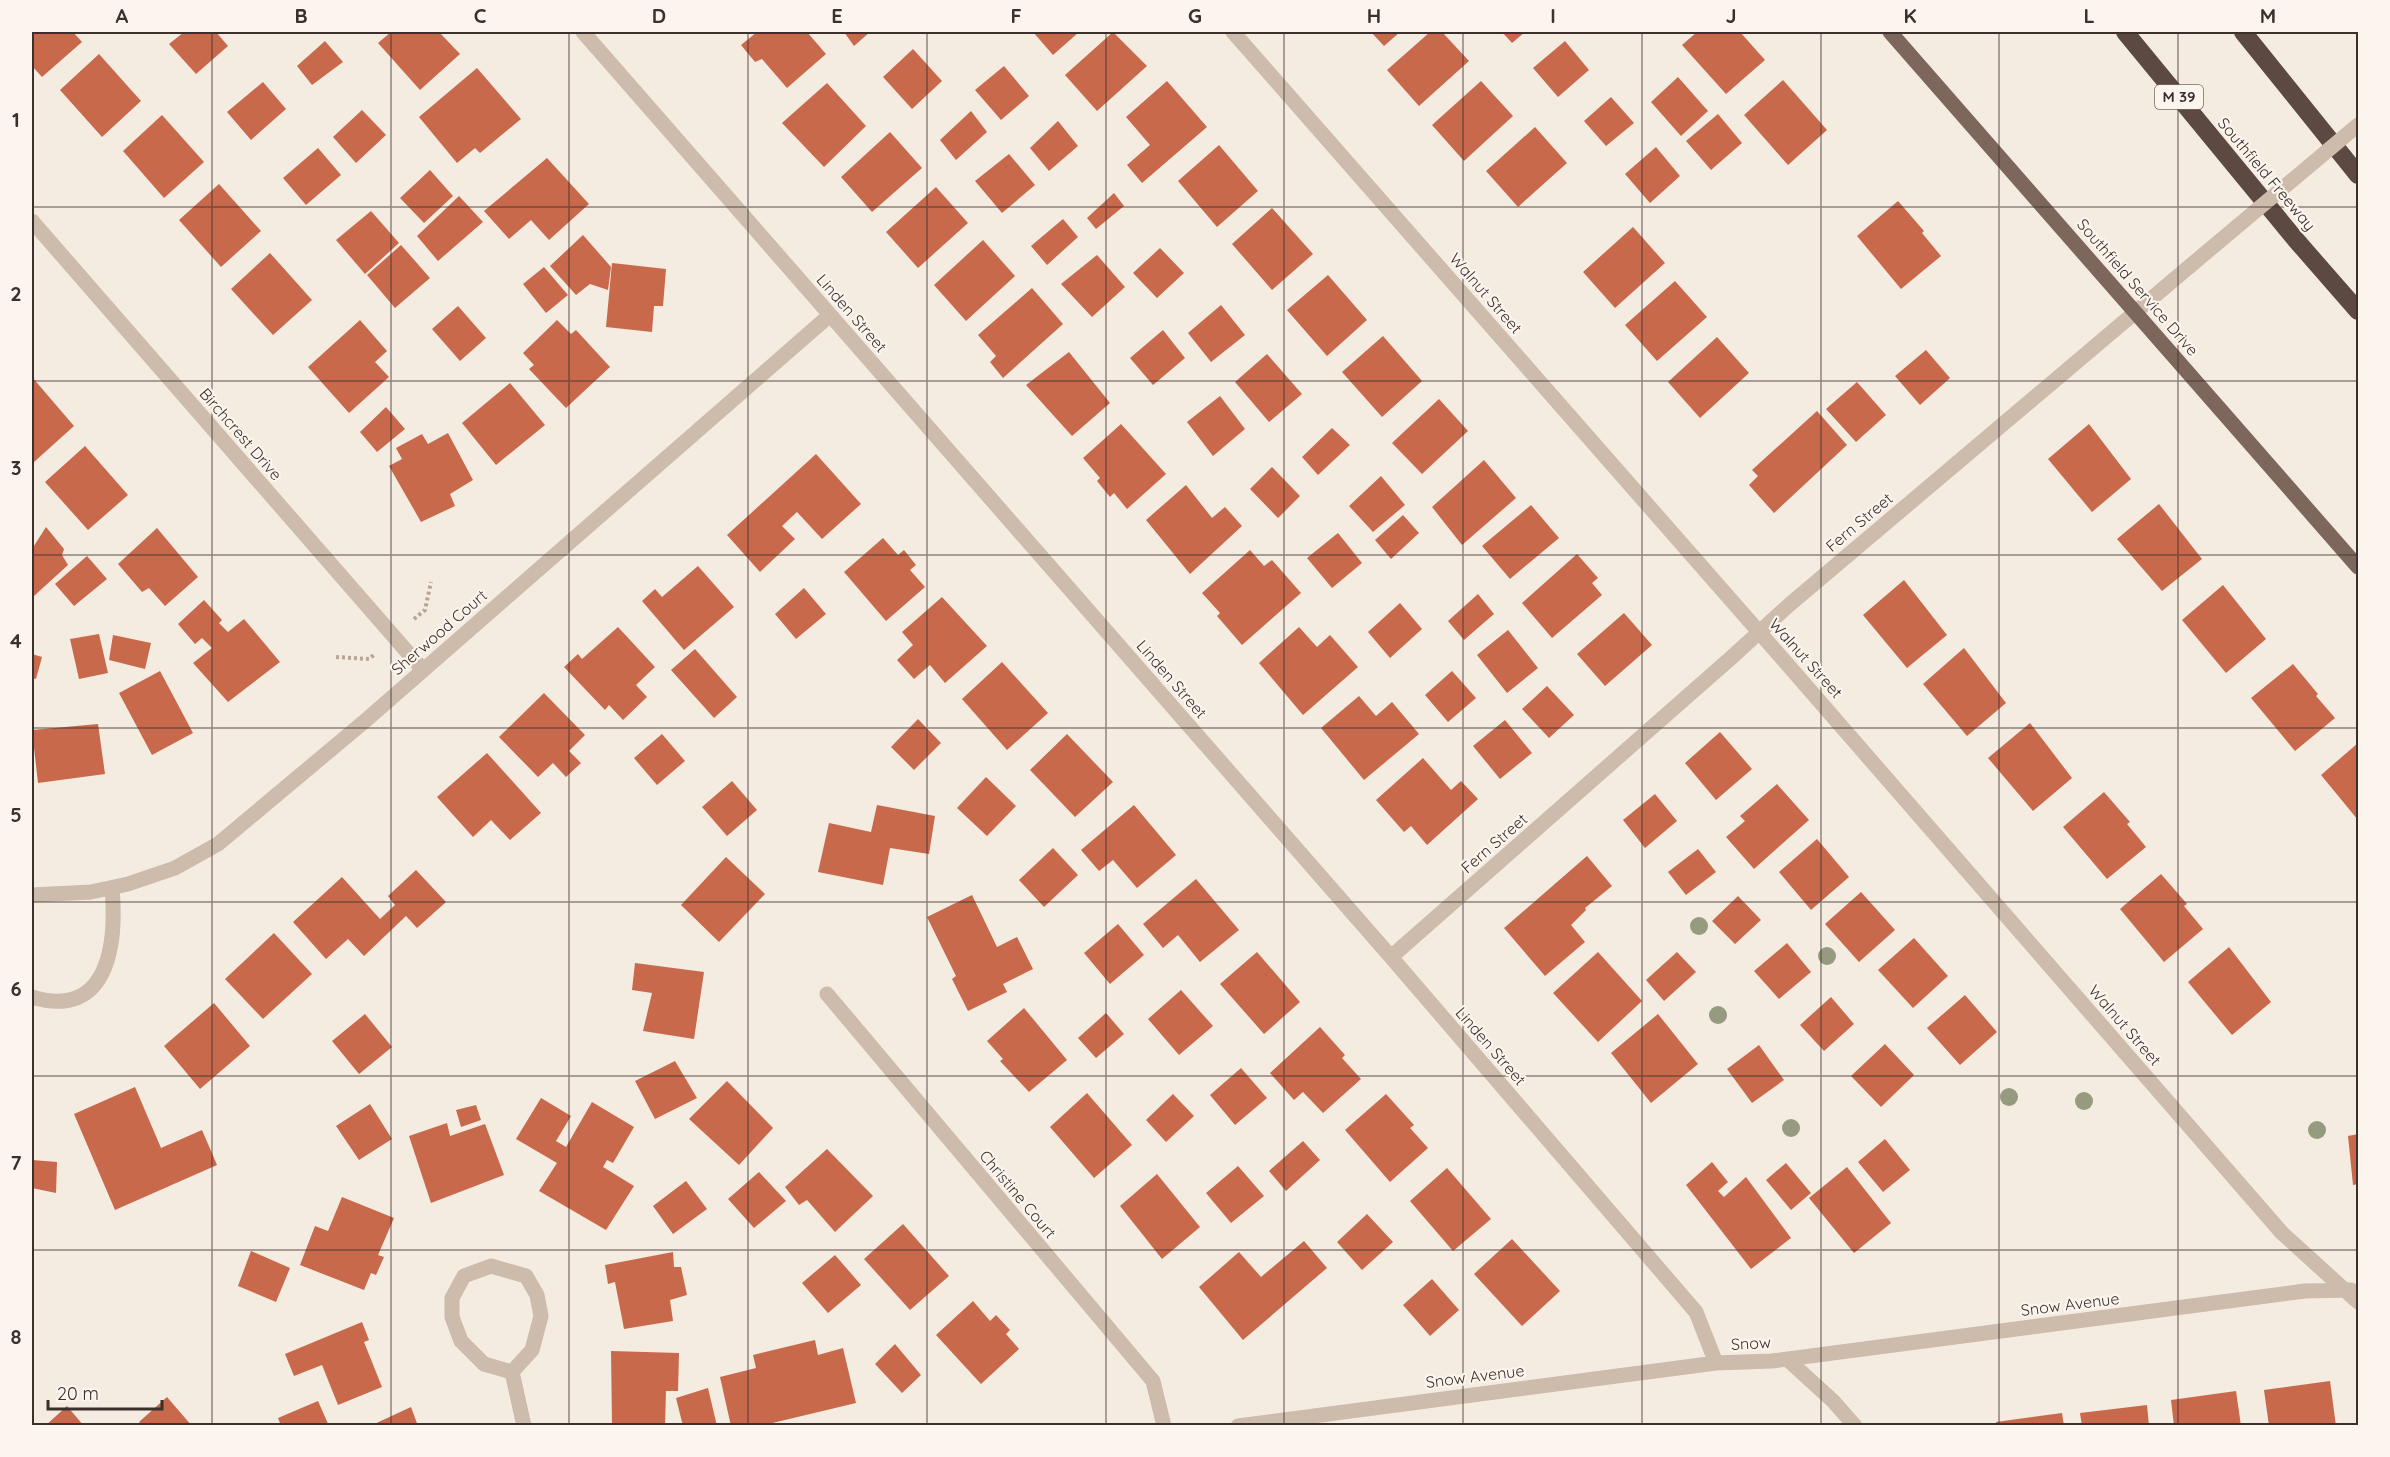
<svg xmlns="http://www.w3.org/2000/svg" width="2390" height="1457" viewBox="0 0 2390 1457" font-family="Quicksand,sans-serif">
	<rect width="100%" height="100%" fill="#f4ebe1"/>
	<!-- building -->
	<path fill="#c8694b" d="M32,32H73L82,42L42,77L32,66Z
		M184,32H216L228,46L196,74L169,44Z
		M391,32H439L460,54L420,90L378,43Z
		M757,32H807L826,54L787,88L762,59L755,62L741,45Z
		M844,32H870L854,46Z
		M1033,32H1079L1053,55Z
		M1113,32L1147,66L1097,111L1065,75Z
		M1371,32H1400L1384,46Z
		M1430,32H1442L1469,61L1419,106L1387,70Z
		M1502,32H1525L1512,43Z
		M1697,32H1740L1765,60L1726,94L1682,45Z
		M325,41L343,62L312,85L297,66Z
		M1565,41L1589,70L1558,97L1533,68Z
		M913,49L942,81L912,109L883,77Z
		M99,54L141,101L102,137L60,90Z
		M1004,66L1029,96L1001,120L975,90Z
		M477,68L521,119L480,153L475,148L457,163L419,117Z
		M1678,77L1708,111L1681,136L1651,102Z
		M1783,80L1827,130L1788,165L1744,115Z
		M1167,81L1207,127L1142,183L1127,165L1150,145L1126,117Z
		M1481,81L1513,116L1464,161L1432,125Z
		M263,82L286,109L251,140L227,112Z
		M827,83L866,126L824,167L782,123Z
		M1611,97L1634,123L1606,146L1584,121Z
		M362,110L386,135L356,163L333,137Z
		M971,111L987,132L956,160L940,140Z
		M1718,114L1742,143L1711,170L1686,141Z
		M162,115L204,162L164,198L123,151Z
		M1058,121L1078,146L1049,171L1030,148Z
		M1535,127L1567,163L1518,207L1486,171Z
		M890,132L922,168L872,212L841,177Z
		M1219,145L1258,191L1217,227L1178,181Z
		M1656,147L1680,176L1650,203L1625,174Z
		M318,148L341,175L306,205L283,178Z
		M1009,154L1035,185L1002,213L975,181Z
		M547,158L589,204L549,240L531,220L509,239L484,211Z
		M430,170L453,196L424,223L400,198Z
		M219,184L261,231L221,267L179,220Z
		M936,187L968,223L918,268L886,232Z
		M1114,193L1124,206L1096,229L1087,218Z
		M459,196L483,222L438,261L417,236Z
		M1898,201L1924,231L1922,233L1941,256L1901,289L1857,236Z
		M1272,208L1313,254L1272,290L1232,244Z
		M371,211L399,243L365,274L336,240Z
		M1063,219L1078,237L1047,265L1031,246Z
		M1633,227L1665,263L1615,308L1583,272Z
		M583,235L611,267L608,290L590,284L576,295L550,266Z
		M983,240L1015,276L966,321L934,285Z
		M401,245L430,278L395,308L367,275Z
		M1160,248L1184,273L1157,298L1133,273Z
		M270,253L312,300L273,335L231,289Z
		M1097,255L1125,287L1092,317L1061,284Z
		M612,263L666,269L663,306H654L652,332L606,327Z
		M544,267L568,295L546,313L523,284Z
		M1328,275L1367,320L1327,356L1287,310Z
		M1675,281L1707,317L1657,361L1625,325Z
		M1032,288L1063,324L1003,378L990,362L996,356L978,335Z
		M1221,305L1245,335L1211,362L1188,333Z
		M458,306L486,338L460,361L432,329Z
		M360,320L387,351L375,362L389,377L349,413L308,367Z
		M557,320L571,334L576,330L610,367L566,408L529,369L534,365L523,353Z
		M1163,330L1185,358L1153,385L1130,358Z
		M1383,336L1422,381L1382,417L1342,372Z
		M1717,337L1749,373L1700,418L1668,382Z
		M1926,350L1950,378L1920,405L1895,376Z
		M1069,352L1110,403L1072,436L1026,385Z
		M1267,354L1302,394L1269,422L1235,382Z
		M32,377L74,426L34,462L32,458Z
		M1857,382L1886,415L1856,442L1826,409Z
		M510,383L545,425L496,465L462,423Z
		M1220,396L1245,429L1213,456L1187,422Z
		M1439,399L1468,431L1422,474L1392,443Z
		M386,407L405,429L377,452L360,432Z
		M1817,411L1847,445L1774,513L1749,485L1758,476L1752,470Z
		M1121,424L1166,474L1127,509L1114,493L1110,497L1097,481L1100,478L1083,458Z
		M2089,424L2131,479L2092,512L2048,459Z
		M1332,428L1350,445L1318,475L1302,457Z
		M448,433L473,480L450,494L455,506L421,522L389,466L402,459L396,448L422,434L428,444Z
		M85,446L128,495L88,530L45,482Z
		M816,454L861,504L822,539L797,512L782,526L795,539L760,572L727,535Z
		M1484,460L1516,498L1462,545L1432,507Z
		M1272,467L1300,496L1278,518L1250,489Z
		M1381,476L1405,505L1373,532L1349,506Z
		M1186,485L1212,518L1225,507L1242,526L1190,574L1146,520Z
		M2159,504L2202,559L2162,591L2117,539Z
		M1531,505L1559,538L1510,579L1482,546Z
		M1403,515L1419,533L1391,559L1375,540Z
		M46,527L64,549L62,555L68,565L34,596L32,593V549Z
		M157,528L198,577L165,606L149,588L142,592L118,564Z
		M1338,533L1362,563L1332,588L1307,558Z
		M883,538L898,555L904,550L916,565L910,570L925,587L886,621L844,572Z
		M1250,550L1264,566L1272,560L1301,593L1242,645L1217,616L1220,613L1202,593Z
		M1577,554L1598,578L1592,583L1602,595L1552,638L1522,603Z
		M87,556L107,579L74,606L55,584Z
		M698,566L734,607L684,650L642,601L655,589L662,597Z
		M1904,580L1947,635L1907,668L1863,615Z
		M2223,585L2266,639L2226,673L2182,620Z
		M804,588L826,614L796,639L775,614Z
		M1478,594L1494,614L1464,640L1448,621Z
		M942,597L987,646L945,683L930,665L914,679L897,660L913,645L902,632Z
		M204,600L222,620L219,623L228,632L244,619L280,662L228,702L193,663L212,648L202,638L195,644L178,624Z
		M1400,603L1422,629L1390,658L1368,632Z
		M1624,613L1652,645L1605,686L1577,654Z
		M618,627L655,667L636,685L647,697L623,720L609,705L605,710L564,667L578,654L582,659Z
		M1299,627L1317,647L1330,635L1358,667L1303,715L1259,663Z
		M1508,630L1538,668L1507,693L1477,655Z
		M99,634L108,673L79,679L70,639Z
		M113,635L151,643L145,669L109,660Z
		M1964,648L2006,703L1967,736L1923,684Z
		M695,649L737,697L714,718L671,670Z
		M32,654L42,657L36,679L32,678Z
		M1002,662L1048,713L1007,750L962,699Z
		M2293,664L2318,694L2316,696L2335,718L2295,751L2251,698Z
		M160,671L193,733L152,755L119,693Z
		M1452,671L1476,698L1448,722L1425,695Z
		M1547,686L1574,715L1549,738L1522,709Z
		M544,693L585,735L569,751L581,763L566,777L553,763L538,777L499,737Z
		M1359,696L1376,716L1392,702L1419,734L1364,780L1321,728Z
		M918,719L941,743L914,770L891,747Z
		M1505,720L1532,753L1500,779L1473,746Z
		M2030,723L2072,778L2033,811L1988,758Z
		M98,724L105,774L38,783L32,730Z
		M1720,732L1752,769L1716,800L1685,763Z
		M662,734L685,761L657,785L634,758Z
		M1067,734L1113,782L1075,817L1030,770Z
		M2358,743V820L2321,775Z
		M487,753L541,813L510,840L491,820L473,837L437,797Z
		M1423,758L1451,790L1461,781L1478,799L1427,845L1411,826L1404,832L1376,800Z
		M986,777L1016,806L987,836L957,808Z
		M732,781L757,810L727,836L702,807Z
		M1777,784L1809,820L1754,869L1726,837L1745,821L1740,816Z
		M2104,792L2130,822L2127,824L2146,847L2107,879L2063,827Z
		M1655,794L1677,821L1645,848L1623,820Z
		M877,805L935,816L929,854L890,848L883,885L818,872L829,823L871,832Z
		M1134,805L1176,855L1137,888L1113,860L1099,871L1081,850Z
		M1817,839L1849,877L1811,910L1779,872Z
		M1053,848L1078,875L1044,907L1019,880Z
		M1698,849L1716,872L1686,895L1668,872Z
		M1587,856L1612,886L1585,908L1586,910L1571,925L1585,942L1545,976L1504,928Z
		M726,857L765,894L719,942L681,905Z
		M416,870L446,902L417,928L406,916L364,956L348,939L326,959L293,922L342,877L380,919L395,905L388,896Z
		M2161,874L2187,904L2184,906L2203,929L2164,962L2120,909Z
		M1196,879L1239,930L1200,962L1178,935L1163,948L1143,924Z
		M1861,892L1895,930L1859,962L1825,924Z
		M972,895L997,947L1017,937L1033,969L1003,984L1007,992L968,1011L952,979L956,976L927,917Z
		M1738,896L1761,920L1735,944L1712,921Z
		M1118,924L1144,955L1110,984L1084,953Z
		M274,933L312,974L263,1019L225,979Z
		M1914,938L1948,976L1913,1008L1878,970Z
		M1787,943L1811,972L1779,999L1754,971Z
		M2229,947L2271,1002L2232,1035L2188,982Z
		M1257,952L1300,1002L1264,1034L1220,984Z
		M1598,952L1642,1001L1598,1042L1553,993Z
		M1677,952L1696,972L1664,1001L1646,980Z
		M635,963L704,972L694,1039L643,1031L652,993L632,990Z
		M1181,990L1213,1026L1179,1055L1148,1019Z
		M1965,995L1997,1032L1960,1065L1927,1028Z
		M1831,997L1854,1024L1824,1051L1800,1025Z
		M214,1003L250,1046L200,1089L164,1046Z
		M1024,1008L1067,1060L1029,1092L1000,1061L1003,1059L987,1041Z
		M1106,1013L1124,1034L1096,1058L1078,1038Z
		M365,1014L392,1047L359,1074L332,1041Z
		M1658,1014L1698,1064L1651,1103L1611,1053Z
		M1320,1027L1345,1055L1342,1058L1361,1079L1323,1113L1303,1092L1294,1100L1270,1073Z
		M1885,1044L1914,1075L1881,1107L1851,1076Z
		M1759,1045L1784,1080L1752,1103L1727,1069Z
		M675,1061L697,1098L655,1119L635,1081Z
		M1241,1068L1267,1098L1235,1125L1210,1095Z
		M727,1081L773,1128L739,1165L689,1119Z
		M135,1087L161,1148L202,1130L217,1165L115,1210L74,1114Z
		M1087,1093L1132,1145L1094,1178L1050,1127Z
		M1173,1094L1194,1116L1166,1142L1146,1120Z
		M1386,1094L1414,1125L1410,1128L1428,1148L1390,1182L1345,1130Z
		M541,1098L571,1116L556,1141L566,1147L592,1102L634,1127L613,1163L607,1160L603,1167L634,1186L606,1230L539,1191L557,1163L516,1139Z
		M370,1104L392,1139L359,1160L336,1126Z
		M476,1105L481,1120L461,1127L456,1110Z
		M447,1123L450,1136L485,1124L504,1175L431,1203L409,1136Z
		M2358,1134V1184L2353,1185L2348,1136Z
		M1885,1139L1910,1170L1883,1192L1858,1162Z
		M1303,1141L1320,1160L1286,1191L1269,1171Z
		M827,1149L873,1196L835,1232L807,1200L799,1205L785,1187Z
		M32,1160L57,1162L56,1193L32,1188Z
		M1712,1162L1728,1182L1718,1191L1724,1197L1746,1177L1791,1238L1751,1269L1686,1185Z
		M1786,1163L1811,1193L1791,1210L1766,1180Z
		M1238,1166L1264,1196L1231,1223L1206,1193Z
		M1847,1167L1891,1223L1854,1253L1809,1198Z
		M1447,1168L1491,1219L1453,1251L1410,1201Z
		M759,1172L786,1201L754,1228L728,1199Z
		M1157,1174L1200,1227L1162,1259L1120,1206Z
		M686,1181L707,1209L673,1234L653,1206Z
		M342,1197L394,1218L378,1255L384,1257L376,1275L371,1273L364,1290L300,1265L315,1226L328,1231Z
		M1367,1214L1393,1242L1362,1270L1337,1242Z
		M903,1224L949,1276L910,1310L864,1259Z
		M1512,1239L1560,1291L1522,1326L1474,1274Z
		M1304,1241L1327,1268L1243,1340L1199,1287L1239,1252L1261,1277Z
		M251,1251L290,1268L276,1302L238,1286Z
		M673,1252L674,1267H681L687,1295L670,1300L673,1321L624,1329L615,1282L608,1284L605,1265Z
		M835,1255L861,1285L828,1313L802,1283Z
		M1432,1279L1459,1310L1430,1336L1403,1305Z
		M973,1301L990,1321L996,1315L1010,1330L1006,1334L1019,1349L981,1384L936,1335Z
		M362,1322L369,1340L364,1342L382,1387L338,1405L322,1365L294,1376L285,1354Z
		M815,1340L818,1355L843,1348L856,1403L760,1426H731L720,1377L756,1368L753,1355Z
		M895,1344L921,1375L902,1393L875,1364Z
		M611,1351L679,1353L678,1391H666L665,1426H612Z
		M2330,1381L2336,1426H2269L2264,1390Z
		M708,1388L717,1426H683L676,1398Z
		M2236,1391L2241,1426H2174L2171,1400Z
		M167,1397L192,1426H142L139,1422Z
		M318,1401L329,1426H281L278,1418Z
		M2147,1405L2149,1426H2082L2080,1413Z
		M67,1406L84,1426H45Z
		M411,1407L418,1426H370Z
		M2062,1413L2064,1426H1997L1996,1422Z"/>
	<g fill="none" stroke-linecap="round" stroke-linejoin="round">
		<!-- path -->
		<path stroke="#b9a596" stroke-width="4" stroke-dasharray="3 3" stroke-linecap="butt" d="M414,619L425,610L431,582
			M336,657L369,659L375,654"/>
		<!-- minor -->
		<path stroke="#cdbbac" stroke-width="15" d="M583,32L1391,957L1696,1312L1716,1363
			M1233,32L1781,657L2282,1233L2358,1302
			M32,221L423,670
			M32,895L91,892L128,884L175,868L218,844L365,721L830,315
			M1391,957L1732,657L1789,605L2190,266
			M827,994L1153,1381L1164,1426
			M32,997C108,1020 117,945 112,888
			M491,1266L526,1276L537,1295L541,1316L532,1350L512,1372L484,1364L461,1341L452,1317V1298L464,1276Z
			M1787,1359L1833,1401L1855,1426
			M512,1372L524,1426
			M1238,1426L1716,1363L1772,1361L2305,1291L2351,1290"/>
		<!-- major -->
		<path stroke="#7d675c" stroke-width="15" d="M1890,32L2358,567"/>
		<!-- highway -->
		<path stroke="#5c4a42" stroke-width="18" d="M2125,32L2296,240L2358,311
			M2243,32L2358,175"/>
		<!-- minor-bridge -->
		<path stroke="#cdbbac" stroke-width="15" d="M2190,266L2358,125"/>
	</g>
	<!-- trees -->
	<g fill="#969b7f">
		<circle cx="1699" cy="926" r="9"/>
		<circle cx="1827" cy="956" r="9"/>
		<circle cx="1718" cy="1015" r="9"/>
		<circle cx="2009" cy="1097" r="9"/>
		<circle cx="2084" cy="1101" r="9"/>
		<circle cx="1791" cy="1128" r="9"/>
		<circle cx="2317" cy="1130" r="9"/>
	</g>
	<!-- grid -->
	<path fill="none" stroke="#3b302b" stroke-width="1.5" stroke-opacity="0.55" d="M212,32V1426M391,32V1426M569,32V1426M748,32V1426M927,32V1426M1106,32V1426M1284,32V1426M1463,32V1426M1642,32V1426M1821,32V1426M1999,32V1426M2178,32V1426M32,207H2358M32,381H2358M32,555H2358M32,728H2358M32,902H2358M32,1076H2358M32,1250H2358"/>
	<g text-anchor="middle" stroke-width="4.5" stroke-linejoin="round" paint-order="stroke">
		<!-- shield labels -->
		<rect fill="#fbf5ee" stroke="#756b66" stroke-width="1.5" x="2155" y="85" width="48" height="24" rx="4.5"/>
		<g font-size="15" font-weight="bold" fill="#3b302b">
			<text x="2179" y="102">M 39</text>
		</g>
		<!-- street labels -->
		<g font-size="16" fill="#3b302b" stroke="#fbf5ee">
			<text transform="translate(2267 174) rotate(50)" y="6">Southfield Freeway</text>
			<text transform="translate(2138 287) rotate(49)" y="6">Southfield Service Drive</text>
			<text transform="translate(1486 293) rotate(49)" y="6">Walnut Street</text>
			<text transform="translate(852 313) rotate(49)" y="6">Linden Street</text>
			<text transform="translate(241 434) rotate(49)" y="6">Birchcrest Drive</text>
			<text transform="translate(1859 522) rotate(-40)" y="6">Fern Street</text>
			<text transform="translate(439 632) rotate(-41)" y="6">Sherwood Court</text>
			<text transform="translate(1806 658) rotate(48)" y="6">Walnut Street</text>
			<text transform="translate(1172 679) rotate(49)" y="6">Linden Street</text>
			<text transform="translate(1494 843) rotate(-41)" y="6">Fern Street</text>
			<text transform="translate(2125 1025) rotate(49)" y="6">Walnut Street</text>
			<text transform="translate(1491 1046) rotate(49)" y="6">Linden Street</text>
			<text transform="translate(1018 1194) rotate(50)" y="6">Christine Court</text>
			<text transform="translate(2070 1304) rotate(-7)" y="6">Snow Avenue</text>
			<text transform="translate(1751 1343) rotate(-3)" y="6">Snow</text>
			<text transform="translate(1475 1376) rotate(-7)" y="6">Snow Avenue</text>
		</g>
	</g>
	<!-- border -->
	<rect width="2390" height="1457" fill="none" stroke="#fbf5ee" stroke-width="66"/>
	<!-- scale -->
	<path d="M48 1400v9h114v-9" fill="none" stroke="#3b302b" stroke-width="3"/>
	<text x="57" y="1400" font-size="18" fill="#3b302b" stroke="#fbf5ee" stroke-width="4.5" paint-order="stroke">20 m</text>
	<rect x="33" y="33" width="2324" height="1391" fill="none" stroke="#3b302b" stroke-width="2"/>
	<g font-size="20" text-anchor="middle" font-weight="bold" fill="#3b302b">
		<text x="122" y="23">A</text>
		<text x="301" y="23">B</text>
		<text x="480" y="23">C</text>
		<text x="659" y="23">D</text>
		<text x="837" y="23">E</text>
		<text x="1016" y="23">F</text>
		<text x="1195" y="23">G</text>
		<text x="1374" y="23">H</text>
		<text x="1553" y="23">I</text>
		<text x="1731" y="23">J</text>
		<text x="1910" y="23">K</text>
		<text x="2089" y="23">L</text>
		<text x="2268" y="23">M</text>
		<text x="16" y="127">1</text>
		<text x="16" y="301">2</text>
		<text x="16" y="475">3</text>
		<text x="16" y="648">4</text>
		<text x="16" y="822">5</text>
		<text x="16" y="996">6</text>
		<text x="16" y="1170">7</text>
		<text x="16" y="1344">8</text>
	</g>
</svg>
